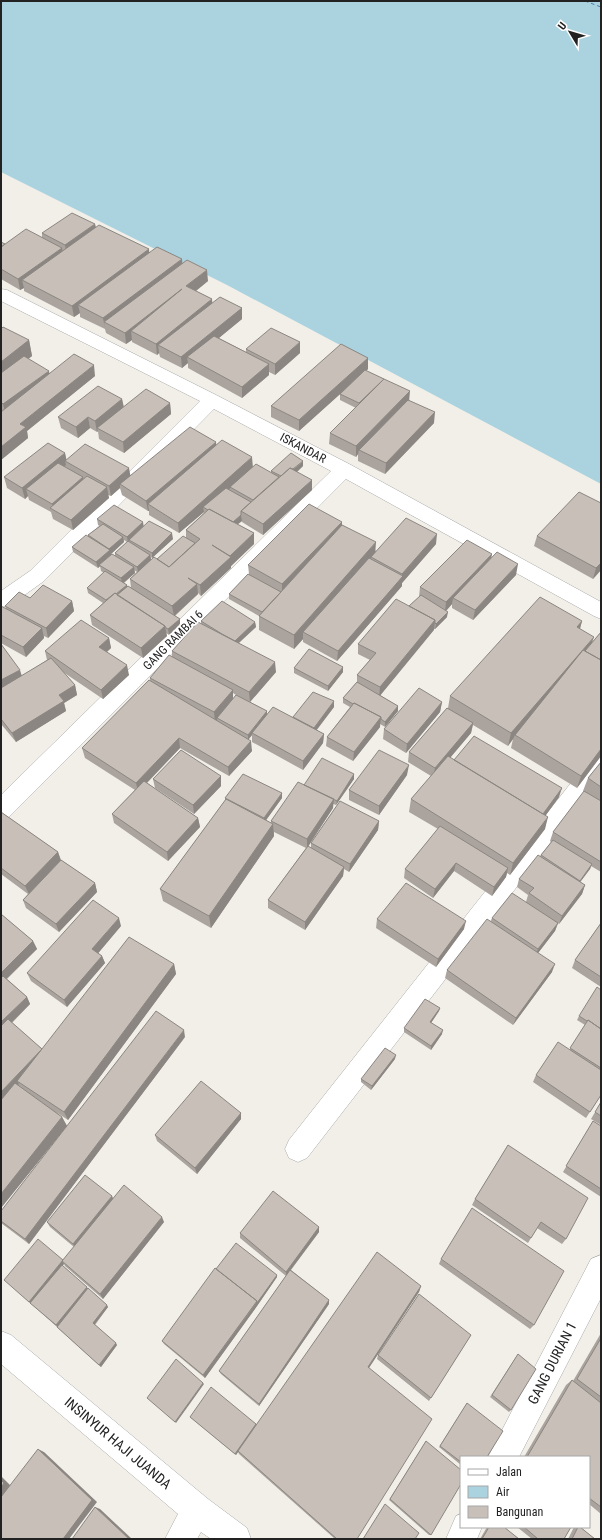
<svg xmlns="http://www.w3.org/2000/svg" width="602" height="1540" viewBox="0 0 602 1540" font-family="'Roboto Condensed',sans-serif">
	<rect width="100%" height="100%" fill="#f2efe9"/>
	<!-- water -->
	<path fill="#aad3df" d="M1,1H601V484L227,285L1,172Z"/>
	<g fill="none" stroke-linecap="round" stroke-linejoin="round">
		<!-- ferry -->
		<path stroke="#4a7aab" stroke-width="1" stroke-dasharray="3.5 3" stroke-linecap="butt" d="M585,1L601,7"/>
		<defs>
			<path id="minor" d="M1,289L7,290L218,396L351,465L601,602V619L594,616L346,479L9,817L1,820V795L331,471L214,409L44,581L19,599L1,608V591L30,571L200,401L1,301Z
				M601,752V778L307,1158L298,1162L289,1158L285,1149L289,1140L593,755Z
				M601,1255V1298L519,1457H488L591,1259Z
				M1,1331L11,1335L208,1499L247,1528L251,1539H211L201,1532L197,1539H165L178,1514L1,1364Z
				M461,1514V1527H482L477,1539H446L456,1516Z"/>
		</defs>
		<!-- minor casing -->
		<use href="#minor" stroke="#a9a9a9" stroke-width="1"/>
		<!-- minor -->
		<use href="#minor" fill="#fff" fill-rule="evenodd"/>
	</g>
	<!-- wall -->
	<path fill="#aba49e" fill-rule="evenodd" d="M95,224L96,227L149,249V253L182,263L208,281L196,291L212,299V303L242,308V319L219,338L246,352V349L300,353L275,375L269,372V375L242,398L188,368V363L182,368L160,357L159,353L157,355L132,342V340L126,344L106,333L105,329L80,317V313L74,317L24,291V288L20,290L1,279V242L5,244L42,237V233Z
		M1,329L29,340L32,356L28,359L49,374L95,376L27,431L28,438L1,460Z
		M368,358V369L366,371L384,379V380L409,400L434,423L385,474L358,461V454L356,457L329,444L330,433L356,408L340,400V394L299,431L271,417V406Z
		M122,399L124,407L170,403L171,414L124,453L99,439L98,431L97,432L90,428L78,438L61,428L58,417Z
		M216,445L253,467L271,473V471L303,466L297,472L312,490L263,535L242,522V521L237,524L254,533V544L231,566V568L201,596L198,593V594L175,616L180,619V624L169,635L166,633L167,636L143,658L92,625L90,615L103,603L88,593L87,588L104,573L101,571L100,566L98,568L73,552L72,547L88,537V535L100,526L98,525L97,519L144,526L173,539L152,558L151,557V560L157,559L186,538V530L204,513V512L179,533L149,515V511H148L122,495L120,488L111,496L108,495L109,498L73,530L53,519L51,512L29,500L28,496L25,499L7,488L4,477L65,453L66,460L130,476ZM124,540L127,542L115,553V556L111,555V554L124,542ZM134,570L137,572L130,579L131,588L127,586V585L124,583L135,573Z
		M601,503V570L593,579L534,546L537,536Z
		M342,525L376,551L436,544L402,583V586L337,661L303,642V639L294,649L259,630V616L229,599V594L249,574L248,565Z
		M492,554L491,558L516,575L473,620L452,608V604L446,611L447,617L435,629H434L380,695L398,706V711L385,727L380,724V727L353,761L326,746L327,737L350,707L343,703V698L357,682V675L370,660L358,654V644L409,606L419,597L420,587Z
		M30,598L72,601L74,611L48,638L44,636V638L26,657L1,643V606L6,609L5,606Z
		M201,621L255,622L256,627L239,643L276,672L250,702L267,711V714L293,717L334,707L316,730L324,734L323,743L303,770L252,742V735L248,740L252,751L229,776L180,748L147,783L198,818L200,827L168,861L114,823L112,814L135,790L85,758L82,748L150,681V678L172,657V651L201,623ZM233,693L236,695L233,699Z
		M582,621L580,629L592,642L601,632V756L577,788L511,748L513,739L508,746L473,725L471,733L450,758L454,760L559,797L546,815L545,829L510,875L507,873L506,877L492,896L454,871L433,898L404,878L405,869L438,829L409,812L411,799L431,776L408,762L409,752L448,708L450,696Z
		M109,638L111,648L107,652L129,675L103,699L63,672L75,685L77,695L64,703L66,711L16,742L1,724V644L22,676L47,660L45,651Z
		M294,668L343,672L328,691L294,673Z
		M442,702L440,712L406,753L383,739L384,729Z
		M601,762V872L591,866L590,869L580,882L585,885L582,894L559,924L558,923L555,931L538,953L552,972L513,1025L445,978L447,970L491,921L492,918L526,902L528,895L517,887L519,879L540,856L551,842L550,841L553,832L584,792L583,791L588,778Z
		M354,774V779L336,805L333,804V808L308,847L311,848V843L379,821L378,830L349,872L344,869L343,876L305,930L268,908V900L306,848L274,832V836L211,928L163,901L160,889L225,801V798L282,793V798L266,820L271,823V821L304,785Z
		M407,775L379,815L349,800V790Z
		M221,776V786L194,814L155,788L153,779Z
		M1,812L58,852L61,860L95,883L97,892L59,932L26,908L23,900L28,894L1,874Z
		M1,914L33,941L37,949L7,979L27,997L30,1004L12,1023L42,1049L174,964L176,974L68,1120L56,1112L62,1117L67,1126L1,1208Z
		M377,919L464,929L436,967L376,928Z
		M601,923V987L572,968L575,960Z
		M121,926L98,953L102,956L105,963L67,1007L31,981L27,973Z
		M601,990V1095L586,1118L533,1082L536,1075L570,1049L585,1025L577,1020L579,1016Z
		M440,1008L439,1011L431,1023L442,1034L431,1050L404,1032V1028Z
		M185,1037L29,1244L1,1223V1211Z
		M395,1059L371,1090L361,1082V1079Z
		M601,1102V1125L591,1119Z
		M241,1113V1119L197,1174L157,1141L155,1135Z
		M593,1121L601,1126V1197L563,1172Z
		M508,1145L566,1239L562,1244L537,1228L528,1243L472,1205L475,1199Z
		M113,1199L164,1222L103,1299L65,1266L64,1264L62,1265L108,1307L95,1325L117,1345L101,1367L59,1329L57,1327L7,1282L63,1260L74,1247L50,1227L47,1222Z
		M319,1227V1232L291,1270L329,1300V1304L259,1406L221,1374L219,1371L286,1276L240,1238V1233Z
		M441,1259L534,1325L530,1329L439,1264Z
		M216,1269L277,1277L257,1306L205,1378L164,1344L162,1341Z
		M421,1286L419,1292L369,1367L357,1539H335L239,1454L238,1452L236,1455L190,1417L256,1424V1425Z
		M601,1333V1514L589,1504V1457H524L566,1385L572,1380L573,1381Z
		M471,1335L429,1401L377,1359L378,1355Z
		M518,1354L511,1410L509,1412L490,1397Z
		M467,1403L461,1457V1465L439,1447Z
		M426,1441L431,1535H429L389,1500Z
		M487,1527H504L519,1539H480Z
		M517,1527H571L564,1539H532Z
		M574,1527H580L595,1539H568Z"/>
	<!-- shaded-wall -->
	<path fill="#8b8681" d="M95,224L97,236L67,257L65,245Z
		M62,248L64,259L22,280L24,288L20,290L18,279Z
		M149,249L150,260L78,305L80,313L74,317L72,306Z
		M182,259L183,270L104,322L105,329L103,318Z
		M207,270L208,281L187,298L186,286Z
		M182,289L131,331L132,340L126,344L125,333Z
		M212,299L213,310L158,345L159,353L157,355L156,344Z
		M242,308V319L192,360L187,357L188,363L182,368L181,357Z
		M29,340L32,356L1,380V362Z
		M300,342V353L275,375V364Z
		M368,358V369L299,431V420Z
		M269,364V375L242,398V387Z
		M94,365L95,376L27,431L28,438L1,460V447L20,424Z
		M49,371L51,382L6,415L3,404Z
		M410,391L409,402L359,450L358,454L356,457V446Z
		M122,399L124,410L97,428L98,431L97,432L95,421Z
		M170,403L171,414L124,453L123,442Z
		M435,412L434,423L385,474L386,463Z
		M88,417L90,428L78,438L76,427Z
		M216,442L217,453L148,504L149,511H148L146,501Z
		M65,453L67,462L65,461L66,465L32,492L26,489L28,496L25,499L22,488Z
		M252,457L253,468L207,509L203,507L204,512L179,533L178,523Z
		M303,461V466L284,484V478Z
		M129,468L131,479L120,484V488L111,496L109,486Z
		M83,477L85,488L54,510L52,504Z
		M312,480V490L263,535V524Z
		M107,487L109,498L73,530L71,520Z
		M241,515L242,521L232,529L231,524Z
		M143,522L144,528L129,540V542L128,543L127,537Z
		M342,522V532L282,594V584Z
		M172,533L173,539L152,558V553Z
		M254,533V544L231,566V568L201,596L200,585L231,557L230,556Z
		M437,534L436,544L402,583V586L337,661L338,651L402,577V574Z
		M123,537L124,542L111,554V556L98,568L96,562L109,551V549Z
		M376,542L375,556L371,557L370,562L303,632V639L294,649V635Z
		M492,554L490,564L453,598L452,604L445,612L446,602Z
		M150,555L151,560L138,572L137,567Z
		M601,563V570L593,579L596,568Z
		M518,564L516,575L473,620L475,610Z
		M134,567L135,573L122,584L121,578Z
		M197,584L198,594L174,616L172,606Z
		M127,585L128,590L108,602Z
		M72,601L74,611L48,638L46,628Z
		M448,612L447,617L435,629L436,624Z
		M180,619V624L169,635L168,629Z
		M435,620L434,630L379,697L380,687Z
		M582,621L578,635L577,627Z
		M255,622L256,627L234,647V642Z
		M165,626L167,636L143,658L141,648Z
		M42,628L44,638L26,657L23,647Z
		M594,637L589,651L515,735L513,739L508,746L511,733Z
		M109,638L111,648L101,657L99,647Z
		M275,662L276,672L250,702L249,692Z
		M127,665L129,675L103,699L101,690Z
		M343,667V672L328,691V686Z
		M20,670L23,680L1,691V680Z
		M75,685L77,695L64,703L66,711L16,742L12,733L59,695Z
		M233,690V700L217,718V720L215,722L214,712Z
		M334,701V707L313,735V729Z
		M442,702L440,712L406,753L407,744Z
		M398,706V711L385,727V722Z
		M267,711V716L252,733V735L248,740V735Z
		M381,717L380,727L353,761L354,752Z
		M473,723L471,733L433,778L435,768Z
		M324,734L323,743L303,770V761Z
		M179,738L180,748L138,792L136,783Z
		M251,741L252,751L229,776L228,767Z
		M601,749V756L577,788L581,776Z
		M409,765L407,775L379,815V806Z
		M354,774V779L336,805L337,801Z
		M221,776V786L194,814L193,805Z
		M562,788L559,797L540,823L543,814Z
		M282,793V798L264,823V818Z
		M334,799L333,808L307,848V839Z
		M548,817L545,829L510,875L513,863Z
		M198,818L200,827L168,861L167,852Z
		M379,821L378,830L349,872L350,864Z
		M273,824L274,836L211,928L209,916Z
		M58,852L61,861L29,894L25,886Z
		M456,863L454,871L433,898L435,889Z
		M592,864L590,869L578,885L580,881Z
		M344,867L343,876L305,930V922Z
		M508,868L506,877L492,896L494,887Z
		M95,883L97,892L59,932L56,924Z
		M585,885L582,894L559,924L562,916Z
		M119,918L121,926L95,957L92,949Z
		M466,921L464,929L436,967L438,959Z
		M558,923L555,931L535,957L538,949Z
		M33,941L37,949L2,983L1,981V973Z
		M102,956L105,963L67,1007L64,1000Z
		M174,964L176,974L68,1120L64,1112Z
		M555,964L552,972L513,1025L516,1018Z
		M27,997L30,1004L1,1033V1022Z
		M440,1008L439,1011L429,1026L430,1022Z
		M184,1030L185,1037L29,1244L25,1239Z
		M443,1030L442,1034L431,1050V1046Z
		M42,1049L17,1081L19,1084L1,1103V1092Z
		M396,1055L395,1059L371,1090L372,1086Z
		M241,1113V1119L197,1174L195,1168Z
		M62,1117L67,1126L1,1208V1194Z
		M112,1196L115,1202L77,1249L73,1244Z
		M162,1217L164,1222L103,1299L100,1294Z
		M319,1227V1232L286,1276V1272Z
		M62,1261L64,1264L31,1304L29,1302Z
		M277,1275V1277L257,1306L205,1378L203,1375Z
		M421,1286L419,1292L367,1371L368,1367Z
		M87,1287L88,1289L58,1327L56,1325Z
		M329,1300V1304L259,1406V1404Z
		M107,1305L108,1307L94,1325L93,1323Z
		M116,1343L117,1345L101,1367L99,1365Z
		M203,1383L204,1384L176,1423L175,1422Z
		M256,1424V1425L236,1455L235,1454Z
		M38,1449L44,1452L97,1502L69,1539H63Z
		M1,1476L11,1486L1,1498Z
		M95,1507L100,1509L132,1539H129Z"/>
	<!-- building -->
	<path fill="#c7bfb8" stroke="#8b8681" d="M72,213L95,224L65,245L42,233Z
		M99,225L149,249L72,306L22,280Z
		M26,229L62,248L18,279L1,269V247Z
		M1,242L5,244L1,247Z
		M157,247L182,259L103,318L78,305Z
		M187,260L207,270L186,286L212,299L156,344L131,331L182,289L125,333L104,322Z
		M220,297L242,308L181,357L158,345Z
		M3,327L29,340L1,362V329Z
		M271,328L300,342L275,364L246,349Z
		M214,336L269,364L242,387L187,357Z
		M341,344L368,358L299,420L271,406Z
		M74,354L94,365L20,424L26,427L1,447V412Z
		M24,356L49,371L3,404L1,402V373Z
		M365,370L384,379L359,403L340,394Z
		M384,379L410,391L356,446L330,433Z
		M98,386L122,399L95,421L88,417L76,427L58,417Z
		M146,389L170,403L123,442L97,428Z
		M408,400L435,412L386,463L359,450Z
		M190,427L216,442L146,501L120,484Z
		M222,440L252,457L178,523L148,504Z
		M48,443L65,453L22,488L4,477Z
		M85,444L129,468L109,486L65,461Z
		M291,453L303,461L293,469L290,468L281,476L271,471Z
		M58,463L83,477L52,504L26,489Z
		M256,464L279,477L253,500L230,487Z
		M290,468L312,480L263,524L241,511Z
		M87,476L107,487L71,520L50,508Z
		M226,488L251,502L241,511V515L233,522L209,509L208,510L203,507Z
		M579,492L601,503V563L596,568L537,536Z
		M309,504L342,522L282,584L248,565Z
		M114,505L143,522L127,537L97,519Z
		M209,509L254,533L230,556L212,545L231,557L200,585L188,578L197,584L172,606L130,579L154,557L169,567L200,539L186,530Z
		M406,518L437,534L402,574L371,557Z
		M149,521L172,533L152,553L129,540Z
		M103,524L123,537L109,549L88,535Z
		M342,525L376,542L294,635L259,616Z
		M86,535L110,550L96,562L72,547Z
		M183,536L195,543L169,567L157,559Z
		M467,540L492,554L446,602L420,587Z
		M128,541L150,555L137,567L115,553Z
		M497,552L518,564L475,610L453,598Z
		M112,554L134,567L121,578L99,565Z
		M369,558L403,576L338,651L303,632Z
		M105,571L127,585L116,594L115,593L106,600L87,588Z
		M248,574L281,592L262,612L229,594Z
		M43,585L72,601L46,628L5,606L19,592L30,598Z
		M128,586L180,619L168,629L166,628L165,626L117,595Z
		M115,593L165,626L141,648L90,615Z
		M421,595L448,612L436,624L435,623V620L409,606Z
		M540,597L582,621L577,627L594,637L511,733L450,696Z
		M396,599L435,620L380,687L357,675L376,653L358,644Z
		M222,601L255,622L235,641L222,634L201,621Z
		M1,606L42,628L23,647L1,635Z
		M81,620L109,638L99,647L127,665L101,690L45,651Z
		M198,622L275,662L249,692L172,651Z
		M601,632V660L585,651Z
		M1,644L20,670L1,680Z
		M309,649L343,667L328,686L294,668Z
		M583,650L601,660V749L581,776L515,735Z
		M169,655L233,690L214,712L150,678Z
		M51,658L75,685L59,695L64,701L12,733L1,719V688Z
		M149,680L251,741L228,767L179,738L136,783L82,748Z
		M357,682L398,706L385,722L381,719V717L354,703L353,704L343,698Z
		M419,688L442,702L407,744L384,729Z
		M313,692L334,701L314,728L293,717Z
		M236,695L267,711L248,735L217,718Z
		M354,703L381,717L354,752L327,737Z
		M273,707L324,734L303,761L252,733Z
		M447,708L473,723L435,768L409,752Z
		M474,736L562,788L543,814L454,760Z
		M181,750L221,776L193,805L153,779Z
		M379,750L409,765L379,806L349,790Z
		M448,756L548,817L513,863L411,799Z
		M322,758L354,774L337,801L304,785Z
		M601,762V787L588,778Z
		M243,774L282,793L264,818L225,798Z
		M144,781L198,818L167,852L112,814Z
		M298,782L334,799L307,839L271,821Z
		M584,791L601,801V862L553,832Z
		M226,799L273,824L209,916L160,889Z
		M340,801L379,821L350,864L311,843Z
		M1,812L58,852L25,886L1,868Z
		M440,826L508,868L494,887L456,863L435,889L405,869Z
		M553,840L592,864L580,881L541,855Z
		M308,846L344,867L305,922L268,900Z
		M538,855L585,885L562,916L529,893L534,888L519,879Z
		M61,860L95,883L56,924L23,900Z
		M406,883L466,921L438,959L377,919Z
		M512,893L558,923L538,949L492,918Z
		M93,900L119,918L92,949L102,956L64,1000L27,973Z
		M1,914L33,941L1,973Z
		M487,919L555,964L516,1018L447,970Z
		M601,923V977L575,960Z
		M129,937L174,964L64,1112L17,1081Z
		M3,976L27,997L1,1022V978Z
		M597,987L601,990V1029L588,1020L587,1021L579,1016Z
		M425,999L440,1008L430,1022L443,1030L431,1046L404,1028Z
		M156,1011L184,1030L25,1239L1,1221V1211Z
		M8,1019L42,1049L1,1092V1026Z
		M588,1020L601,1029V1068L570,1048Z
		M558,1042L601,1070V1095L590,1112L536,1075Z
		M385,1048L396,1055L372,1086L361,1079Z
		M201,1081L241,1113L195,1168L155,1135Z
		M15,1083L62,1117L1,1194V1100Z
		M601,1102V1116L595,1112Z
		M593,1121L601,1126V1189L566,1166Z
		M508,1145L588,1198L566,1239L541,1222L531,1238L475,1199Z
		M85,1175L112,1196L73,1244L47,1222Z
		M124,1185L162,1217L100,1294L62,1261Z
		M273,1191L319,1227L286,1272L240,1233Z
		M472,1208L564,1271L534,1325L441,1259Z
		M38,1239L63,1260L29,1302L4,1280Z
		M236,1243L277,1275L257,1303V1301L216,1269Z
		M377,1252L421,1286L368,1367L432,1419L357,1539H337L238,1451Z
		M62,1265L87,1287L56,1325L30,1303Z
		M215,1268L257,1301L203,1375L162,1341Z
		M290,1270L329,1300L259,1404L219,1371Z
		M88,1288L107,1305L93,1323L116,1343L99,1365L57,1327Z
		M419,1294L471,1335L431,1398L378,1355Z
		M601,1338V1397L577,1379Z
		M518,1354L536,1369L511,1410L492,1395Z
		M176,1359L203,1383L175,1422L147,1398Z
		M572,1380L601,1403V1507L589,1498V1457H527Z
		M211,1387L256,1424L235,1454L190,1417Z
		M467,1403L503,1431L487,1457H461V1462L440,1446Z
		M426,1441L461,1470V1484L431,1535L390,1499Z
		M38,1449L92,1500L63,1539H1V1497Z
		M1,1480L4,1483L1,1488Z
		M385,1504L419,1533L415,1539H363Z
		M95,1507L129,1539H72Z
		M489,1527H504L519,1539H482Z
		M524,1527H571L564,1539H538Z
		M578,1527H580L595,1539H572Z"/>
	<g text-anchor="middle" stroke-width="3.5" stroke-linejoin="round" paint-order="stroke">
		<!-- street labels -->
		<g font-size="12" fill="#222" stroke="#fff">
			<text transform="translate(303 448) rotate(28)" y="4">ISKANDAR</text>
			<text transform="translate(173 640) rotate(-45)" y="4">GANG RAMBAI 6</text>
		</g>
		<!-- near-street labels -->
		<g font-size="14" fill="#222" stroke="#fff">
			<text transform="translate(552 1363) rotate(-63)" y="5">GANG DURIAN 1</text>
			<text transform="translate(118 1443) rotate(40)" y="5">INSINYUR HAJI JUANDA</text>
		</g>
	</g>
	<!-- border -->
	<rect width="602" height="1540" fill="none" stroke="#222222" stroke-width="4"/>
	<!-- legend -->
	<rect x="460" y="1456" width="130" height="72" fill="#ffffff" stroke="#a7a7a7"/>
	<rect x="468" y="1469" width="20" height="6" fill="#ffffff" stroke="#a7a7a7"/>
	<text x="496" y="1476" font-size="12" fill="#222222">Jalan</text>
	<rect x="468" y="1486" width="20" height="12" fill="#aad3df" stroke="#a7a7a7"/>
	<text x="496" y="1496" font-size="12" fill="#222222">Air</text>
	<rect x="468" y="1506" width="20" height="12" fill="#c7bfb8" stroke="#a7a7a7"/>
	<text x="496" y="1516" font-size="12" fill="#222222">Bangunan</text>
	<!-- north arrow -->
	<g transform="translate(570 32) rotate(308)" stroke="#ffffff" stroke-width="3" paint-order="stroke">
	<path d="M0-3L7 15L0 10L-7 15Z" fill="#222222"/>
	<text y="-6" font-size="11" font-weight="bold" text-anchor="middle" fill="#222222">U</text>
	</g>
</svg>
